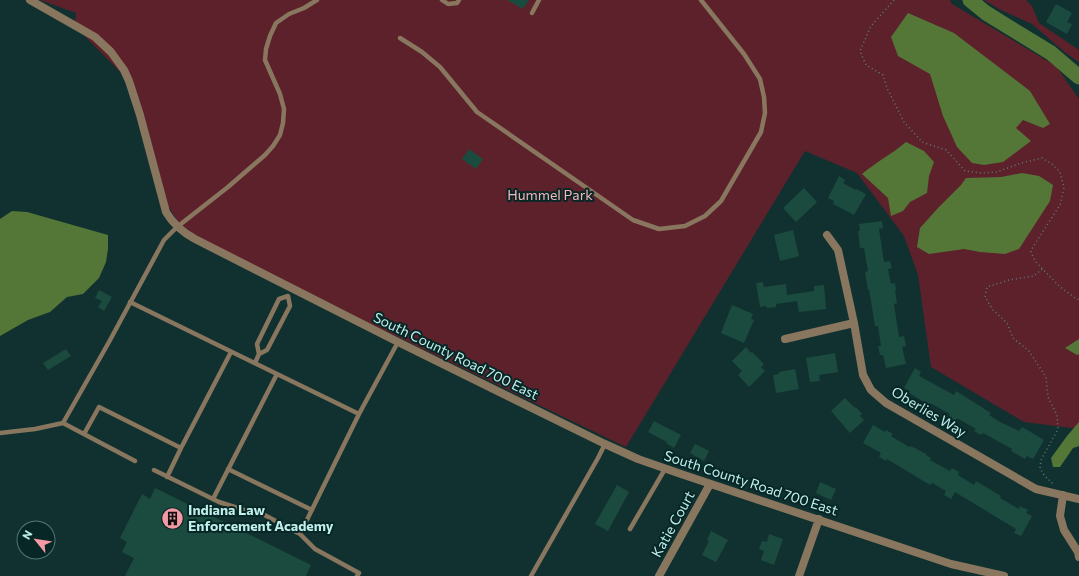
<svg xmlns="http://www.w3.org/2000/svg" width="1079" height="576" viewBox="0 0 1079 576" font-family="Commissioner,sans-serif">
	<rect width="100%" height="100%" fill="#113130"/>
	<!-- green -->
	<path fill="#5c212b" d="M40,0H950L952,4L1056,66L1079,99V429L1024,422L931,367L918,275L904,236L857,173L805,151L626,447L211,247L179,223L162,197L129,81L75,26L76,13Z
		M984,0H1026L1032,6L1039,23L1079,50V62L1067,54L1032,24L999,9Z"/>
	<!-- water -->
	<path fill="#547738" d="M908,13L954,33L1030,91L1050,124L1043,128L1023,120L1016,128L1031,141L1003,162L984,165L972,163L957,147L943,116L930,74L898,56L891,37Z
		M906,142L924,151L934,162L929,176L927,193L910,202L903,211L891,216L888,198L862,174C876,162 892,154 906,142Z
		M1022,173L1039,176L1053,185L1050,201L1019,249L1005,254L980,252L964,249L929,254L917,247L920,228L938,208L961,185L966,178L1001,177Z
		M12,211L27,212L108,235V249L106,262L99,278L83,294L67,297L50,312L28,320L0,336V219Z
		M1079,339V354L1077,355L1065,348Z
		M1079,422V446L1073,448L1060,467H1053L1051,458L1067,436Z"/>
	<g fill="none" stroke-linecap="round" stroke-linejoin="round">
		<!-- river -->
		<path stroke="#547738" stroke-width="15" d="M970,0L986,13L1051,53L1079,77"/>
	</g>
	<!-- building -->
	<path fill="#1b4b3e" d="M507,0H529L523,9Z
		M1056,4L1072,13L1067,22L1072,24L1067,34L1046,22Z
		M469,149L483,159L476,169L462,159Z
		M839,176L845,180L843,183L856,190V189L866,194L854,215L833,204L834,201L828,198Z
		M804,188L817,202L796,222L783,208Z
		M882,221L883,228L879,229L884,262L890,261L892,268L888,269L891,284L895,283L896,290H895L897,303L894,304L899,337L904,336L906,346L902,347L906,364L886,368L883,355H880L878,346H881L878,326H875L869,289L868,290L865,272L868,271L864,248H860L858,231H860L859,224Z
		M793,230L799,256L780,261L774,235Z
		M763,282L764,287L786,284L787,295L814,291V286L824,285L826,309L799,312L797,301L776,304V307L767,308L766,306L760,307L756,283Z
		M99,290L112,297L104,311L98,307L102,301L95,298Z
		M732,305L753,314L751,319L754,320L744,343L721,333Z
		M746,347L751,353L752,352L764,364L761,367L765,371L749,387L738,375L742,371L732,361Z
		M66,349L71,356L48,370L43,363Z
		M835,353L838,372L819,375L820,381L810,382L806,358Z
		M915,368L921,372L919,376L954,395L956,391L991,413L989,415L1000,422L1019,431L1022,427L1044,440L1033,459L1027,456L1025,459L1011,451L1012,449L983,433L981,435L974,431L976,429L957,418L956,421L948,417L950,414L930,403L929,405L909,393L910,391L904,388Z
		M795,369L799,389L776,393L773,375L779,374V372Z
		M845,398L855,408L856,407L862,414L860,416L864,420L850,433L831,411Z
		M654,421L681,435L674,448L666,443L667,442L648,432Z
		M873,425L885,432L886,430L893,434L891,436L909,447L911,446L926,454V455L931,458L930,460L950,471L952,468L959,472L958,475L974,485L976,481L1001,496L1000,498L1019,509L1020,506L1028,510L1026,513L1032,516L1021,536L1014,533L1016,529L955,492L951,499L944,495L946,491L932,483L930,485L887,459L886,461L879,457L881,453L863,443Z
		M695,444L709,451L704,461L690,453Z
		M820,482L836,489L831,500L816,493Z
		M617,485L629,492L608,531L595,524Z
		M155,488L311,565L306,576H125L134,558L122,552L127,542L120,538L142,494L150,499Z
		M711,531L728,540L716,562L702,555L709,541L707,540Z
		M769,534L783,539L774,565L761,560L764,551L759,549L762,541L767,542Z"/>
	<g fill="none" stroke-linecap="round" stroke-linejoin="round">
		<!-- path -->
		<path stroke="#587e7c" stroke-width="1.5" stroke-dasharray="1 3" stroke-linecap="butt" d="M894,0L871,26L860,51L866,65L883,75L887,88L904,122L922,142L946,150L965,171L981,173L997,172L1021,163L1042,158L1052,164L1060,172L1064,188L1060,205L1033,247L1031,252L1035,261L1059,286L1075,298L1079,300
			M1042,269L1034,276L1009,280L987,287L985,297L993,310L1007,323L1013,338L1029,351L1046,377L1048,397L1057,415L1058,429L1041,460L1040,468L1044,475L1053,484"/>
		<!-- lane -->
		<path stroke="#89765e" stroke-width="4.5" d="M442,0L448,4L457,3L459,0
			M532,13L539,0
			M400,38L422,52L440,67L477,112L633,220L659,229L685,226L705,216L721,201L761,132L765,113L764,97L760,79L744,54L701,0
			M130,302L277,374L213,499
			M255,363L259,354L257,344L279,299L288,296L290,306L267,350L259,354
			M277,374L359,414
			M0,433L35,429L63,423
			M84,434L99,407L181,448L231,352
			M135,461L63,423L109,342L164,240L177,227L228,187L265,155L273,146L280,135L283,123L284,109L280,94L265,60L266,49L270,36L276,23L289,14L304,8L317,0
			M228,469L312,510
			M154,470L219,502L244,510L259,512L300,534L359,414L398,342
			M167,477L181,448
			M630,529L665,469
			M300,534L315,549L359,573L357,576
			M531,576L598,458L605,444"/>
		<!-- street -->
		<path stroke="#89765e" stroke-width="8" d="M30,0L95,37L111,52L124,70L129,81L140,115L166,212C173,224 182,232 195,239L398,342L605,444L638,459L681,474L951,564L1004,576
			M827,235L838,250L854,323L863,375L871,390L886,403L1036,489L1079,499
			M785,339L854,323
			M1063,495L1060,516L1064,530L1078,552L1079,557
			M659,576L710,484
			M799,576L819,519"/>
	</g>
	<!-- icons -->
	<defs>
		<symbol id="building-disc" viewBox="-11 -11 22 22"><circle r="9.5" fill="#f49aa4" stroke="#062726"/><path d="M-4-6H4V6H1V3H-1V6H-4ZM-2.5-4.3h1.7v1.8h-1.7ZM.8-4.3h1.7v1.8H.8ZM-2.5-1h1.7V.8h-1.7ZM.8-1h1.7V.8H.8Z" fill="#111"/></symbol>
	</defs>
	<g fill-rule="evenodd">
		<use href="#building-disc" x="160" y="506" width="25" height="25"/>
	</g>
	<g text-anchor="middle" stroke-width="4" stroke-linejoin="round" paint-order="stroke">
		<!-- park labels -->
		<g font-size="14" fill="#f6b4ba" stroke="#062726">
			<text x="550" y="200">Hummel Park</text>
		</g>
		<!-- street labels -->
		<g font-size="14" fill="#c0efec" stroke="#062726">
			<text transform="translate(456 356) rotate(26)" y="5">South County Road 700 East</text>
			<text transform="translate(929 412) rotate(31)" y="5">Oberlies Way</text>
			<text transform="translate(751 483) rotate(18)" y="5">South County Road 700 East</text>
			<text transform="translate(673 524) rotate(-61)" y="5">Katie Court</text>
		</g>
		<!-- poi labels -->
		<g font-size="14" font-weight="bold" fill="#c0efec" stroke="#062726" text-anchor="start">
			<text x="188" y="515">Indiana Law<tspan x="188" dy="16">Enforcement Academy</tspan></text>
		</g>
	</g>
	<!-- north arrow -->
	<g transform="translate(36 540) rotate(300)"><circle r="19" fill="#062726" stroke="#507775"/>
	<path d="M0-3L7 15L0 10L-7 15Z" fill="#f49aa4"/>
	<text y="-6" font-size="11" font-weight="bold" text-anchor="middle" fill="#c0efec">N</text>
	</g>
</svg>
